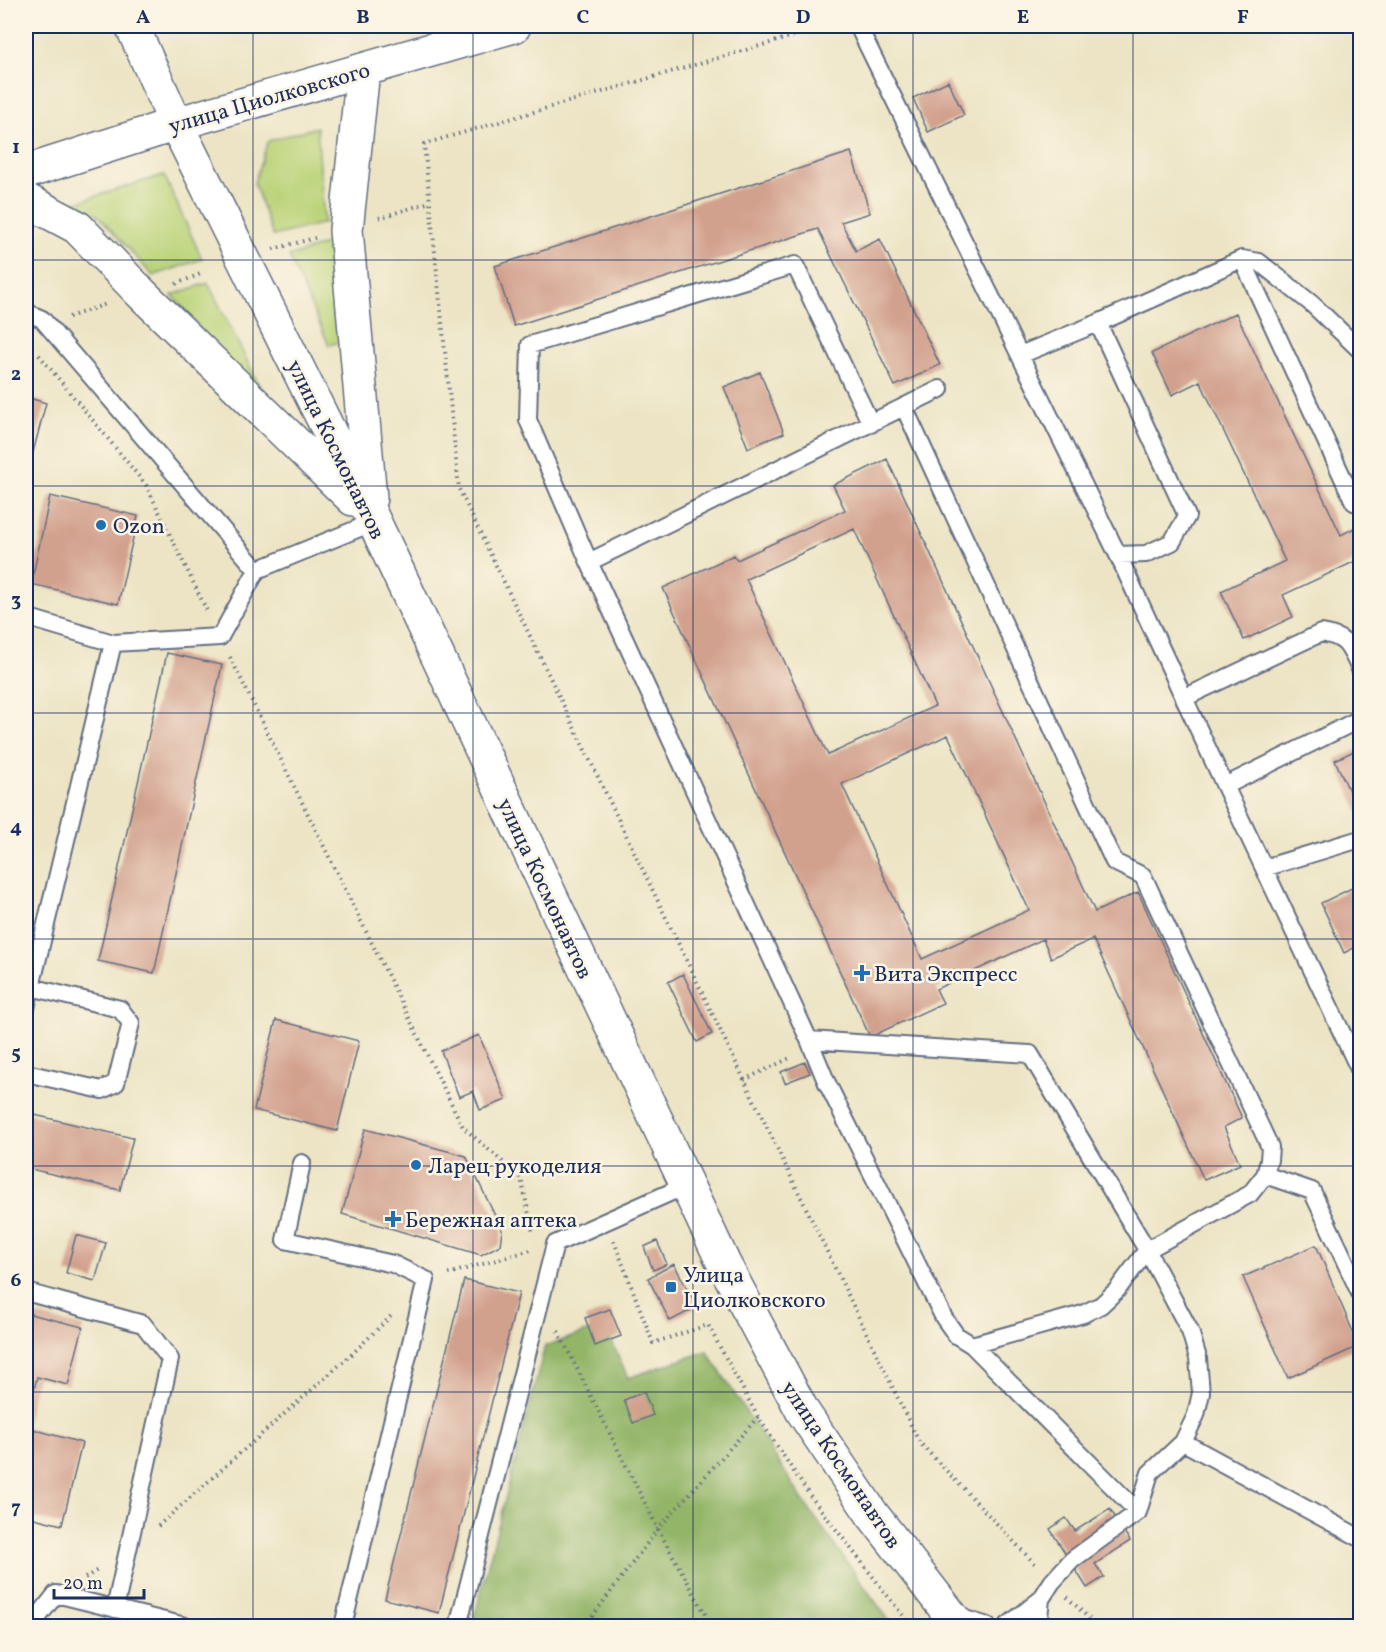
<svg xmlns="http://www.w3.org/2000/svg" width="1386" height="1652" viewBox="0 0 1386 1652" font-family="Vollkorn,serif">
	<rect width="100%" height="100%" fill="#fcf5e5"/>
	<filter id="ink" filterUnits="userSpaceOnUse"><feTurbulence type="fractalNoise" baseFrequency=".0167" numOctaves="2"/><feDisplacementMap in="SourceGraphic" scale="12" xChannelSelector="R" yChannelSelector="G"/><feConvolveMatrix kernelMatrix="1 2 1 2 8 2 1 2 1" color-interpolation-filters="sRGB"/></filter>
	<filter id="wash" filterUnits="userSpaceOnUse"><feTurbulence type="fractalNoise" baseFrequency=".008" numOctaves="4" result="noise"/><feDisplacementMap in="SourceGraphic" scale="24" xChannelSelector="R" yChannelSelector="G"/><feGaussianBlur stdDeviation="1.35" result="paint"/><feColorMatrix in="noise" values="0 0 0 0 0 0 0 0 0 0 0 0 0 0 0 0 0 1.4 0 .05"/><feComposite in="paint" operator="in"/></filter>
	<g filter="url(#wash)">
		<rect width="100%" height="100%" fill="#ece4c4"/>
		<!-- green -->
		<path fill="#bad378" stroke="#6a816b" stroke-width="1.5" d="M317,127L324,223L273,236L254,183L268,141Z
			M164,175L202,259L153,276L97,214L58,208Z
			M328,243L340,342L329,345L289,257Z
			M208,283L267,401L258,397L172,295Z"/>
		<!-- forest -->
		<path fill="#93b568" stroke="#577263" stroke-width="1.5" d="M605,1326L628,1378L707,1351L806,1505L893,1626H472L545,1346Z"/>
		<g id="blocks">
			<!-- building -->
			<path fill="#d2a18e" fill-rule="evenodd" d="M948,81L964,115L928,132L913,98Z
				M851,152L870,213L841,222L856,251L880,239L940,365L895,386L818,229L514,326L495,266Z
				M1236,313L1341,535L1360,525V559L1283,595L1293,617L1244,640L1221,591L1285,561L1200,381L1172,395L1152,353Z
				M760,372L784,433L748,448L724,387Z
				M26,397L46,403L26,479Z
				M887,459L1095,912L1138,892L1242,1118L1224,1127L1240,1164L1204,1180L1093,939L1051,958L1043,939L936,989L943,1003L870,1037L663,588L734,555L737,560L845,510L833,485ZM854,529L935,706L828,755L746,579ZM948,735L1029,910L922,959L842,784Z
				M50,496L138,516L118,604L31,584Z
				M167,653L222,665L154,973L98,961Z
				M1360,748V815L1335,760Z
				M1360,884V945L1344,953L1321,903Z
				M683,974L712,1034L697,1042L668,982Z
				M276,1020L359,1041L337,1131L254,1110Z
				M479,1035L506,1100L480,1110L473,1091L459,1097L441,1051Z
				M805,1062L810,1073L785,1083L781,1072Z
				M26,1113L133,1138L120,1190L26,1168Z
				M365,1129L466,1156L502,1230L500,1245L481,1255L342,1214Z
				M76,1235L106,1243L95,1281L66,1273Z
				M657,1241L667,1264L653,1270L644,1247Z
				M1316,1245L1359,1346L1288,1378L1243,1277Z
				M674,1264L697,1307L670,1321L648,1278Z
				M464,1280L519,1293L439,1613L385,1599Z
				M610,1309L621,1336L595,1346L585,1318Z
				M26,1313L83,1327L68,1385L37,1377L26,1425Z
				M644,1392L653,1415L633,1423L624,1400Z
				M26,1427L82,1443L62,1525L26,1516Z
				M1110,1509L1130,1541L1095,1564L1104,1577L1087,1588L1050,1529L1066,1518L1075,1531Z"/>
		</g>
	</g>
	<g filter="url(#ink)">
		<use href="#blocks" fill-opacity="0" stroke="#646e82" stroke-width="1.5"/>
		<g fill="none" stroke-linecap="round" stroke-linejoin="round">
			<defs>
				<path id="service" d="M858,26L1118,555L1184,698L1321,633C1348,637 1349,647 1360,669
					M1242,259L1259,262L1312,304L1360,350
					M26,312L42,319L257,570
					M1098,323L1242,259L1354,502L1360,496
					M1020,355L1098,323L1187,516L1172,542L1146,554L1118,555
					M940,389L589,562L809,1040L1030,1054L1147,1250L1190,1331L1198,1358L1201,1393L1196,1415L1183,1442L1150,1473L1138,1512L1072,1560L1052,1582L1041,1599L1007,1626
					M589,562L528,420L530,345L795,265L871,424
					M26,617L113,643L220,637L257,570L374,522
					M1184,698L1225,786
					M1360,719L1225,786L1360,1071
					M1264,868L1360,839
					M26,1008L113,643
					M809,1040L826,1081L944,1318L956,1335L972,1345L1083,1314L1101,1305L1117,1290L1147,1250L1250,1194L1265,1175L1269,1160L1270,1147L1143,876L1114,862L904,407
					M26,1073L102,1090L116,1083L131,1023L120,1009L31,987
					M302,1163L285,1240L393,1264L426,1280L343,1626
					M1265,1175L1312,1191L1360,1293
					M26,1292L143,1324L170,1359L115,1609
					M972,1345L1138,1512
					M1183,1442L1360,1538
					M955,1616L988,1626
					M31,1626L56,1594L185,1626
					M458,1626L555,1244L687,1185
					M1038,1626L1041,1599"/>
				<path id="secondary" d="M132,26L176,124L372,517L724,1264L803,1412L872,1514L959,1626
					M363,70L346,230L370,498
					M26,172L176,124L514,26
					M26,200L77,227L141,293L353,499"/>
			</defs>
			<!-- service casing -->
			<use href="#service" stroke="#646e82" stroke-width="20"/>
			<!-- secondary casing -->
			<use href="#secondary" stroke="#646e82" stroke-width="36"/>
			<!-- path -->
			<path stroke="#646e82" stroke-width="4" stroke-dasharray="1.5 4.5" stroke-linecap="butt" d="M828,26L424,144L459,489L919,1442L1037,1566
				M379,218L430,202
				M273,249L315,238
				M176,284L203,273
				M69,317L106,304
				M39,355L146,485L208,613
				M230,657L463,1127L521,1178L533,1233
				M744,1080L792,1057
				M614,1241L653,1343L708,1325L758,1417L808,1493L911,1626
				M448,1274L531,1250
				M558,1331L658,1529L712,1626
				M158,1526L352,1354L393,1314
				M85,1578L99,1569
				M1067,1597L1097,1626
				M585,1626L658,1529L758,1417"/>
			<!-- service -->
			<use href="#service" stroke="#fff" stroke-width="16"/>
			<!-- secondary -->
			<use href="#secondary" stroke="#fff" stroke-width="33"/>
		</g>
	</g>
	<!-- grid -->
	<path fill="none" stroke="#1b2f5e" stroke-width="1.5" stroke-opacity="0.55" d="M253,26V1626M473,26V1626M693,26V1626M913,26V1626M1133,26V1626M26,260H1360M26,486H1360M26,713H1360M26,939H1360M26,1166H1360M26,1392H1360"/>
	<!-- markers -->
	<g fill="#1f6fb2" stroke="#fcf5e5" stroke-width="2">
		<circle cx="101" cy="525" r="6"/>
		<path d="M859 964h6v6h6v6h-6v6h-6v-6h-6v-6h6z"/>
		<circle cx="416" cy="1165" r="6"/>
		<path d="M390 1210h6v6h6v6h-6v6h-6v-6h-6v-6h6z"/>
		<rect x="665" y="1281" width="12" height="12" rx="3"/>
	</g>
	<g text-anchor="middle" stroke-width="5" stroke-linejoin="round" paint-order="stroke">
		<!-- street labels -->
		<g font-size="22" fill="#1b2f5e" stroke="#fcf5e5">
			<text transform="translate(269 97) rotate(-16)" y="8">улица Циолковского</text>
			<text transform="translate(337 449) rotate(64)" y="8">улица Космонавтов</text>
			<text transform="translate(546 888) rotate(65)" y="8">улица Космонавтов</text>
			<text transform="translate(842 1464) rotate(56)" y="8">улица Космонавтов</text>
		</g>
		<!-- poi labels -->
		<g font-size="22" fill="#1b2f5e" stroke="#fcf5e5" text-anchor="start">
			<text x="113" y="533">Ozon</text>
			<text x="874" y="981">Вита Экспресс</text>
			<text x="428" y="1173">Ларец рукоделия</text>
			<text x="405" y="1227">Бережная аптека</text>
			<text x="683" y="1282">Улица<tspan x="683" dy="25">Циолковского</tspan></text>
		</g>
	</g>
	<!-- margin -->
	<rect width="1386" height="1652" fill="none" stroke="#fcf5e5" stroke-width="66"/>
	<!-- scale -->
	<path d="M54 1589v9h90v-9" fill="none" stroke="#1b2f5e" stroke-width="3"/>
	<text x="63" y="1589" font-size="18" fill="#1b2f5e" stroke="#fcf5e5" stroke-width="4.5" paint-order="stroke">20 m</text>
	<rect x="33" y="33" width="1320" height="1586" fill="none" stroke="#1b2f5e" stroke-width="2"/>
	<g font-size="20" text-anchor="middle" font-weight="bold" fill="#1b2f5e">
		<text x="143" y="23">A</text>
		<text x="363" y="23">B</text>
		<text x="583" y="23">C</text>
		<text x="803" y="23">D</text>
		<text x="1023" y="23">E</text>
		<text x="1243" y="23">F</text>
		<text x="16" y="153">1</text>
		<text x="16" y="380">2</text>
		<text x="16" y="606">3</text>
		<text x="16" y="833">4</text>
		<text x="16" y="1059">5</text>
		<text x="16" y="1286">6</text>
		<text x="16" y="1513">7</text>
	</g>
</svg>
